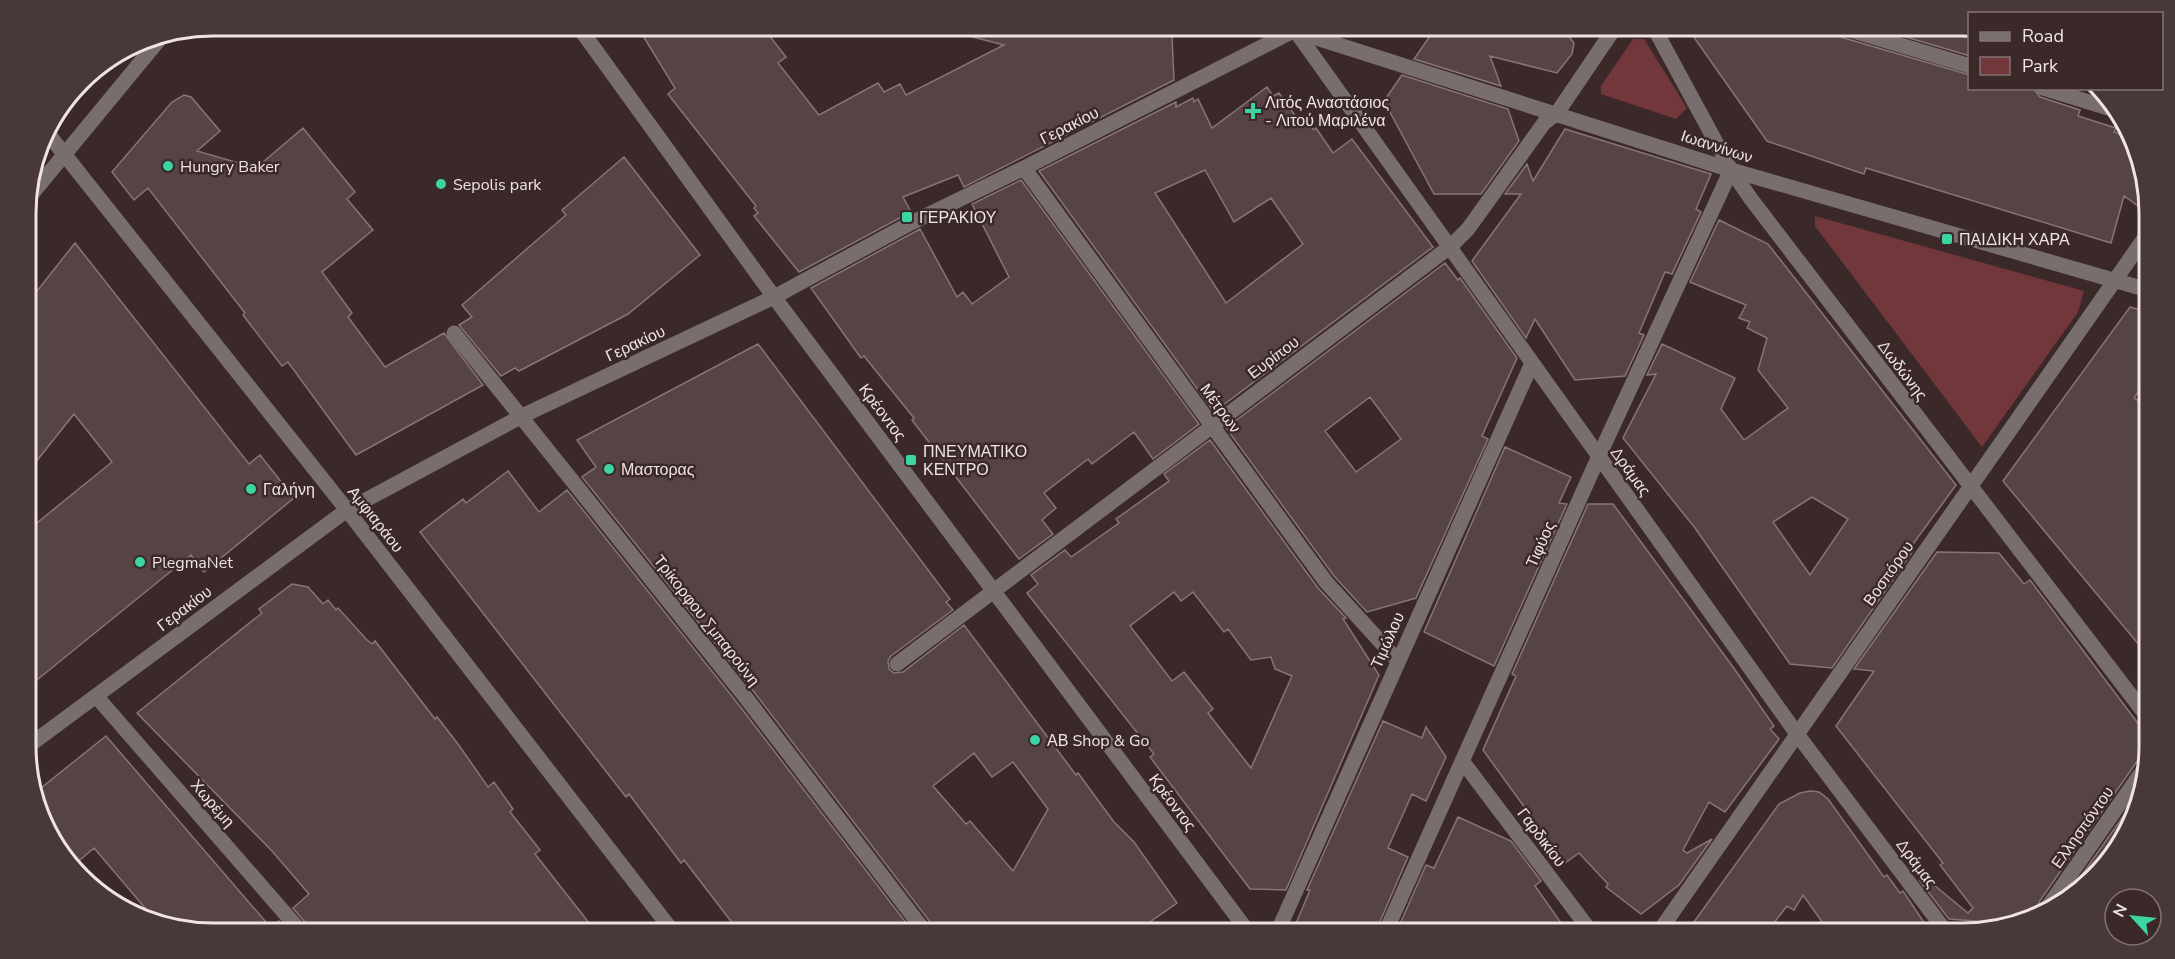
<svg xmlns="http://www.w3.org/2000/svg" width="2175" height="959" viewBox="0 0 2175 959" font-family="'Nunito Sans',sans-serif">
	<rect width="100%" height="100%" fill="#3b292a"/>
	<!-- green -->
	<path fill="#72373b" d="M1633,39H1644L1687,108L1676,119L1601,94V86Z
		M1815,216L2084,291L2078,312L1982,447L1815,226Z"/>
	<!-- building -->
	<path fill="#564344" stroke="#897474" stroke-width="1.5" fill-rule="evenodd" d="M637,26H762L786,57L778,63L819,115L878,83L884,92L900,84L906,95L1004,45L961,34L962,26H1168V36L1172,37L1174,80L964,187L958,175L903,197L911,212L799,272L754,216L758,213L754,208L756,206L668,94L675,88Z
		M1437,26H1548L1564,30L1574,43L1572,54L1557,73L1490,56L1501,86L1414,59Z
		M1686,26H1760L1778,31L1779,26H1828L1834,35L1970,75V88H2033L2040,97L2080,110L2078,116L2116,128L2114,132L2126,136L2148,189V213L2124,196L2111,243L1866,168L1864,174L1767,141Z
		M1869,26L1970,27V56Z
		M1402,75L1508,109L1519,141L1481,194H1434L1384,101Z
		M1267,87L1273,96L1279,93L1299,121L1304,118L1314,130L1316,128L1333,153L1352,139L1433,247L1214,412L1039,171L1176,102V107L1193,98L1194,102L1198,99L1212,128ZM1205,170L1234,222L1271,198L1303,244L1226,303L1155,193Z
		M184,95L191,97L220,131L197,151L256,168L303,128L355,192L347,199L373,230L322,272L352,313L348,317L385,367L444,333L483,385L356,455L288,362L282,366L243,315L245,313L148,188L134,200L112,172L172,102Z
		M1565,129L1711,174L1696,209L1701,212L1672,274L1665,272L1639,333L1644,335L1625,376L1575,380L1535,319L1526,338L1472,261L1521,194H1505L1527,164L1533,181Z
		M624,157L700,255L628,314L519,371L515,368L501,376L459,325L472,317L462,305L566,215L562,210Z
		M1021,180L1199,424L1153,459L1134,432L1092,464L1088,459L1044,493L1056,508L1042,520L1053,534L1019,559L912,420L914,418L864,356L861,358L811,288L920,229L957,297L963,292L972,304L1009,277L972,204Z
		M1719,220L1768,244L1956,485L1908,551H1913L1832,668L1790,664L1695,528L1623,438L1656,374L1647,375L1662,344L1735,378L1721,409L1744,440L1788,408L1758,370L1767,338L1747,328L1750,322L1739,318L1746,305L1690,282ZM1812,497L1848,519L1810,575L1773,522Z
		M75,243L249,464L260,455L294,498L204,572L191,555L27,688V531L112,462L74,414L27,473L26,305Z
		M1445,263L1458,280L1460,278L1517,358L1482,436L1488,439L1416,598L1367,612L1334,576L1226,428ZM1370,397L1401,439L1356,472L1325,431Z
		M2130,307L2148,312V377L2134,398L2149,407V497L2140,511L2149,516V657L2003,481Z
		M758,344L950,599L946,602L953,610L891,656L888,661L889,669L894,673L903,672L964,625L1076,775L1078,773L1114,822L1134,842L1177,903L1134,933H936L934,927L751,688L582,477L596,467L577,440ZM974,753L992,777L1013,762L1048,809L1013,871L970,821L966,824L933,786Z
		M1210,440L1318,588L1346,618L1343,619L1379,675L1286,890L1250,889L1150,757L1154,754L1027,593L1038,584L1031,575L1065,550L1071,557L1119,523L1116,519L1169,481L1164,474ZM1174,592L1181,601L1193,592L1224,632L1228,629L1251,660L1271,657L1275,669L1292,676L1251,768L1208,713L1213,709L1184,672L1172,681L1130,626Z
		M1505,447L1571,477L1559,503L1567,504L1494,666L1424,632Z
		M508,471L539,512L567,490L735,700L914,933H740L684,860L681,863L629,794L626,797L420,532L463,499L466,503Z
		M1588,504H1613L1733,667L1774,726L1770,729L1779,739L1725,812L1709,802L1683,850L1687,853L1712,839L1679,885L1641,914L1606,887L1608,884L1579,853L1565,863L1483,750L1516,676L1512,674Z
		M1937,552L1999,553L2024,584L2030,580L2149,738L2147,756L2138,760L2039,902L2038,911L2002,923L1949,919L1919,880L1923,876L1968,913L1973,908L1940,865L1943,863L1836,726L1874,671L1854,669Z
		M292,584L308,587L323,604L328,600L336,610L338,608L367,640L372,644L375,641L435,719L437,717L458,744L488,787L494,782L513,809L510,812L540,850L535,854L597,933H311L309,927L293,908L309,894L272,851L137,713L262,613L259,609Z
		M1383,721L1422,738L1426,727L1446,757L1426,801L1412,794L1388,848L1408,857L1375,933H1292L1310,890H1307Z
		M106,736L271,928L279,921L290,933H213L158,923L94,848L73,866L62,853L36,792Z
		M1810,791L1819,792L1828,799L1884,877L1887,875L1900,893L1903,891L1931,933H1830L1803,895L1794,910L1787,906L1766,933H1686L1779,804L1800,793Z
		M2141,791L2135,817L2110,860L2062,903Z
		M1458,817L1511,841L1541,881L1535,886L1568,933H1396L1426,865L1434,868Z"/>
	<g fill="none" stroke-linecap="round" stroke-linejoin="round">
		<!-- minor -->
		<path stroke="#786e6e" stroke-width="15" d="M578,26L774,297L1249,933
			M1279,26L1731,170L2148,290
			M1292,26L1797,734L1947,933
			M1653,26L1731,170L1751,199L2149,719
			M1837,26L1970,66
			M2043,88L2115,110
			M45,130L347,510L674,933
			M1024,168L1326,582L1398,661
			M26,201L163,35
			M454,333L743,694L926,933
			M897,664L1451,246L1468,229L1544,123L1557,113L1616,26
			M96,696L302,933
			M27,747L347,510L522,416L774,297L911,223L1024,168L1295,30
			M1463,762L1592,933
			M2047,908L2146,766
			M1277,933L1532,363
			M1385,933L1599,456L1731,170
			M1658,933L2148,233"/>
	</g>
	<!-- markers -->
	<g fill="#3dd4a3" stroke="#3b292a" stroke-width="2">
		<path d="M1250 102h6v6h6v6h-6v6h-6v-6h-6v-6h6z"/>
		<circle cx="168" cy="166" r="6"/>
		<circle cx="441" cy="184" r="6"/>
		<rect x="901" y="211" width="12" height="12" rx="3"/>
		<rect x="1941" y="233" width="12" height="12" rx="3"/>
		<rect x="905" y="454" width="12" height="12" rx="3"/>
		<circle cx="609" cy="469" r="6"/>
		<circle cx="251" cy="489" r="6"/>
		<circle cx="140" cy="562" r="6"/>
		<circle cx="1035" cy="740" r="6"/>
	</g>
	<g text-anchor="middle" stroke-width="5" stroke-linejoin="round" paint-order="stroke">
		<!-- poi labels -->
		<g font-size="16" fill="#efe3e3" stroke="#3b292a" text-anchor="start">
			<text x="1265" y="108">Λιτός Αναστάσιος<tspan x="1265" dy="18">- Λιτού Μαριλένα</tspan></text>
			<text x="180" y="172">Hungry Baker</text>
			<text x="453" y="190">Sepolis park</text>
			<text x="919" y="223">ΓΕΡΑΚΙΟΥ</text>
			<text x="1959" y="245">ΠΑΙΔΙΚΗ ΧΑΡΑ</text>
			<text x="923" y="457">ΠΝΕΥΜΑΤΙΚΟ<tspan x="923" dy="18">ΚΕΝΤΡΟ</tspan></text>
			<text x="621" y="475">Μαστορας</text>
			<text x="263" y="495">Γαλήνη</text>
			<text x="152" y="568">PlegmaNet</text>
			<text x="1047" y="746">ΑΒ Shop &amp; Go</text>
		</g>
		<!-- street labels -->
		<g font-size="16" fill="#efe3e3" stroke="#3b292a">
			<text transform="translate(1069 125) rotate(-27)" y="6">Γερακίου</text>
			<text transform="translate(1717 146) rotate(18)" y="6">Ιωαννίνων</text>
			<text transform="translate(635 343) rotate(-25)" y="6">Γερακίου</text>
			<text transform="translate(1273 357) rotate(-37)" y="6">Ευρίπου</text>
			<text transform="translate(1903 370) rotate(53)" y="6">Δωδώνης</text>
			<text transform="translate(1221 408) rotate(54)" y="6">Μέτρων</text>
			<text transform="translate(883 412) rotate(53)" y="6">Κρέοντος</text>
			<text transform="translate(1631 471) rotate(54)" y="6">Δράμας</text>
			<text transform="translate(376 519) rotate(52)" y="6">Αμφιαράου</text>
			<text transform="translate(1540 544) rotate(-66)" y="6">Τιφύος</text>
			<text transform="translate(1888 573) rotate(-55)" y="6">Βοσπόρου</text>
			<text transform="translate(184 608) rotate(-37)" y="6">Γερακίου</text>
			<text transform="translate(707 620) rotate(52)" y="6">Τρίκορφου Σμπαρούνη</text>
			<text transform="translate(1387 640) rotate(-66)" y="6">Τιμώλου</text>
			<text transform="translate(1173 802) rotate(53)" y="6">Κρέοντος</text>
			<text transform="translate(213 803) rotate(49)" y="6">Χωρέμη</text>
			<text transform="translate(2082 827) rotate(-55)" y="6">Ελλησπόντου</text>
			<text transform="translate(1542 837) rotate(53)" y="6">Γαρδικίου</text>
			<text transform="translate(1917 863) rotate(53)" y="6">Δράμας</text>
		</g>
	</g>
	<!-- crop -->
	<path d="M0 0H2175V959H0ZM213 36H1962A177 177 0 0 1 2139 213V746A177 177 0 0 1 1962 923H213A177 177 0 0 1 36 746V213A177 177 0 0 1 213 36Z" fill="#493839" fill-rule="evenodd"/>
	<path fill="none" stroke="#efe3e3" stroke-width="3" d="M213 36H1962A177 177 0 0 1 2139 213V746A177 177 0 0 1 1962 923H213A177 177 0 0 1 36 746V213A177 177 0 0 1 213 36Z"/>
	<!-- legend -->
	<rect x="1968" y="12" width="195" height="78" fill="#3b292a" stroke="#837374" stroke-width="1.5"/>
	<rect x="1980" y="32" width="30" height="9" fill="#786e6e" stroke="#837374" stroke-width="1.5"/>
	<text x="2022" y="42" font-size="18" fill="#efe3e3">Road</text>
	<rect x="1980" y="57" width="30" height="18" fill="#72373b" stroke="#837374" stroke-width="1.5"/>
	<text x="2022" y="72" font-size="18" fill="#efe3e3">Park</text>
	<!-- north arrow -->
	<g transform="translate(2133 917) rotate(297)"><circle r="28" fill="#3b292a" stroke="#837374" stroke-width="1.5"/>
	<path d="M0-4.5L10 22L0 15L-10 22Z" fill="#3dd4a3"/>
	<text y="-9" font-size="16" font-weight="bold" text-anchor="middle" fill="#efe3e3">N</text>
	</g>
</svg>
